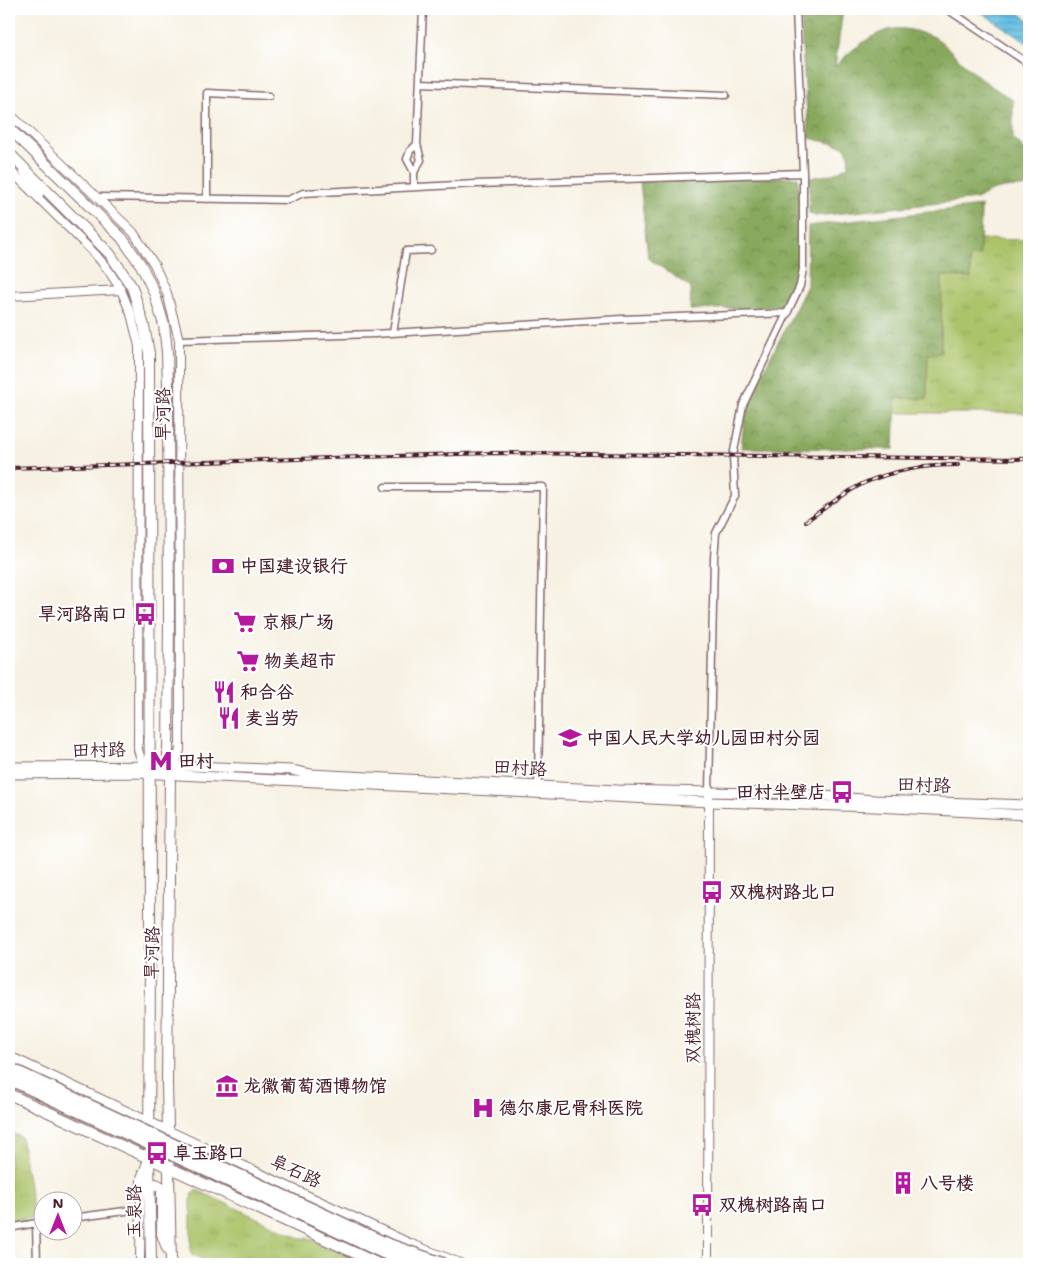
<svg xmlns="http://www.w3.org/2000/svg" width="1038" height="1273" viewBox="0 0 1038 1273" font-family="'Shantell Sans','LXGW WenKai TC',sans-serif">
	<defs>
		<pattern id="forest-crowns" width="20" height="18" patternUnits="userSpaceOnUse" patternTransform="scale(1.25)"><rect width="20" height="18" fill="#88a95d"/><path d="M2 6a3 3 0 1 1 6 0M12 15a3 3 0 1 1 6 0" fill="none" stroke="#71894d"/></pattern>
		<pattern id="park-tufts" width="24" height="20" patternUnits="userSpaceOnUse" patternTransform="scale(1.25)"><rect width="24" height="20" fill="#abc369"/><path d="M3 7l-1-3M5 7V3M7 7l1-3M15 17l-1-3M17 17v-4M19 17l1-3" fill="none" stroke="#95a75b"/></pattern>
		<pattern id="water-rules" width="6" height="5" patternUnits="userSpaceOnUse" patternTransform="scale(1.25)"><rect width="6" height="5" fill="#65c0e3"/><path d="M0 2.5h6" fill="none" stroke="#559bb8"/></pattern>
	</defs>
	<rect width="100%" height="100%" fill="#fff"/>
	<filter id="ink" filterUnits="userSpaceOnUse"><feTurbulence type="fractalNoise" baseFrequency=".02" numOctaves="2"/><feDisplacementMap in="SourceGraphic" scale="10" xChannelSelector="R" yChannelSelector="G"/><feConvolveMatrix kernelMatrix="1 2 1 2 8 2 1 2 1" color-interpolation-filters="sRGB"/></filter>
	<filter id="wash" filterUnits="userSpaceOnUse"><feTurbulence type="fractalNoise" baseFrequency=".0096" numOctaves="4" result="noise"/><feDisplacementMap in="SourceGraphic" scale="20" xChannelSelector="R" yChannelSelector="G"/><feGaussianBlur stdDeviation="1.12" result="paint"/><feColorMatrix in="noise" values="0 0 0 0 0 0 0 0 0 0 0 0 0 0 0 0 0 1.4 0 .05"/><feComposite in="paint" operator="in"/></filter>
	<g filter="url(#wash)">
		<rect width="100%" height="100%" fill="#f6f1e2"/>
		<!-- forest -->
		<path fill="url(#forest-crowns)" stroke="#696444" d="M801,9H843L835,67C847,53 875,30 895,29C903,28 914,30 921,33C926,34 931,35 936,38C947,45 954,55 964,64C979,78 995,89 1013,100V138L1025,150L1029,158V187C1010,187 992,187 977,199L815,216L809,213L810,178L833,174L848,166L849,155L844,146L809,138L802,47Z
			M798,177L799,278L786,306L690,310L691,288L648,258L640,182Z
			M981,206L980,257L971,278L942,276L941,353L928,354L927,399L896,398L894,449L741,448L746,405L807,286L808,226Z"/>
		<!-- park -->
		<path fill="url(#park-tufts)" stroke="#7a714a" d="M980,239L1029,240V413H895L896,398L927,399L928,354L941,353L942,276L971,278L970,256L980,257Z
			M9,1132L21,1137L34,1218L9,1223Z
			M197,1190L300,1238H308L365,1264H213L191,1254V1201L192,1194Z"/>
		<!-- water -->
		<path fill="url(#water-rules)" stroke="#587087" d="M976,9H1013L1029,20V44Z"/>
	</g>
	<g filter="url(#ink)">
		<g fill="none" stroke-linecap="round" stroke-linejoin="round">
			<defs>
				<path id="minor" d="M947,9L1029,64
					M420,83L726,95
					M414,172L407,159L410,151L417,144
					M414,187V172L421,160L417,144L423,9
					M97,197L288,200L303,193L476,184L803,173
					M207,199V93L269,96
					M393,333L406,251L431,250
					M179,340L374,334L622,319L788,313
					M385,487H543L538,785
					M709,792L714,558L716,533L735,496L733,456L743,405L800,286L803,269V173L796,9
					M72,1218L140,1209
					M36,1223L37,1264
					M9,1228L42,1222"/>
				<path id="tertiary" d="M9,113L133,232L154,264L167,293L179,340L180,750L173,770
					M9,169L96,255L109,271L121,290L131,314L139,346L138,750L143,765L147,770
					M24,172L39,194
					M9,296L121,290
					M140,1264L141,1178L147,1162
					M708,1264L709,792"/>
				<path id="secondary" d="M9,767L190,766L291,770L311,774L618,790L799,794L875,800L1029,805
					M9,774L139,773L709,802L875,807L1029,815"/>
				<path id="primary" d="M9,128L122,238L141,265L154,292L164,325L167,352L168,386L169,617L168,757L170,776L167,1083L171,1264
					M9,153L110,254L132,287L144,326L149,353L150,951L149,1158L151,1264
					M9,1057L409,1244L460,1264
					M9,1094L379,1264
					M150,1187L156,1184L160,1186L162,1191V1234L167,1248"/>
			</defs>
			<!-- minor casing -->
			<use href="#minor" stroke="#86686b" stroke-width="9"/>
			<!-- tertiary casing -->
			<use href="#tertiary" stroke="#86686b" stroke-width="10"/>
			<!-- secondary casing -->
			<use href="#secondary" stroke="#86686b" stroke-width="11"/>
			<!-- primary casing -->
			<use href="#primary" stroke="#86686b" stroke-width="12"/>
			<!-- minor -->
			<use href="#minor" stroke="#fff" stroke-width="6"/>
			<!-- tertiary -->
			<use href="#tertiary" stroke="#fff" stroke-width="8"/>
			<!-- secondary -->
			<use href="#secondary" stroke="#fff" stroke-width="9"/>
			<!-- primary -->
			<use href="#primary" stroke="#fff" stroke-width="10"/>
			<defs>
				<path id="rail" d="M9,468L492,453L1029,459
					M806,521C825,508 844,493 864,483C894,470 926,465 958,465"/>
			</defs>
			<!-- rail casing -->
			<use href="#rail" stroke="#4a1f2b" stroke-width="4"/>
			<!-- rail -->
			<use href="#rail" stroke="#fff" stroke-width="2" stroke-dasharray="5.5" stroke-linecap="butt"/>
			<defs>
				<path id="trunk-bridge" d="M9,1068L387,1244L444,1264
					M9,1079L384,1253L412,1264"/>
			</defs>
			<!-- trunk-bridge casing -->
			<use href="#trunk-bridge" stroke="#86686b" stroke-width="14" stroke-linecap="butt"/>
			<!-- trunk-bridge -->
			<use href="#trunk-bridge" stroke="#fff" stroke-width="11"/>
		</g>
	</g>
	<!-- icons -->
	<defs>
		<symbol id="bank-bare" viewBox="-9 -9 18 18"><path d="M-6-4H6V4H-6ZM0-2.3a2.3 2.3 0 1 0 0 4.6a2.3 2.3 0 1 0 0-4.6Z" fill="#b5179e" stroke="#fff" stroke-width="2.5" paint-order="stroke"/></symbol>
		<symbol id="bus-bare" viewBox="-9 -9 18 18"><path d="M-5-6H5V4H4V6H2V4H-2V6H-4V4H-5ZM-3.5-4V0h7V-4ZM-3.5 1.2v1.5H-2V1.2ZM2 1.2v1.5H3.5V1.2Z" fill="#b5179e" stroke="#fff" stroke-width="2.5" paint-order="stroke"/></symbol>
		<symbol id="supermarket-bare" viewBox="-9 -9 18 18"><path d="M-6-5.5h2.5l.6 2H6L4.5 2H-2.5L-4.4-4H-6ZM-1.5 3.2a1.3 1.3 0 1 0 .1 0ZM3 3.2a1.3 1.3 0 1 0 .1 0Z" fill="#b5179e" stroke="#fff" stroke-width="2.5" paint-order="stroke"/></symbol>
		<symbol id="restaurant-bare" viewBox="-9 -9 18 18"><path d="M-5-6h1v4h1v-4h1v4h1v-4h1v5L-1.5 .5V6h-2V.5L-5-1ZM5-6V6H3V1.5H1.5Q1.5-4 5-6Z" fill="#b5179e" stroke="#fff" stroke-width="2.5" paint-order="stroke"/></symbol>
		<symbol id="school-bare" viewBox="-9 -9 18 18"><path d="M0-5L7-2L0 1L-7-2ZM-4 1L0 2.5L4 1V4Q0 6-4 4Z" fill="#b5179e" stroke="#fff" stroke-width="2.5" paint-order="stroke"/></symbol>
		<symbol id="metro-bare" viewBox="-9 -9 18 18"><path d="M-5.5 5V-5H-3L0 0L3-5H5.5V5H3V-.5L0 4L-3-.5V5Z" fill="#b5179e" stroke="#fff" stroke-width="2.5" paint-order="stroke"/></symbol>
		<symbol id="museum-bare" viewBox="-9 -9 18 18"><path d="M0-6L6-3V-2H-6V-3ZM-5-1h2V3h-2ZM-1-1h2V3h-2ZM3-1h2V3H3ZM-6 4H6V6H-6Z" fill="#b5179e" stroke="#fff" stroke-width="2.5" paint-order="stroke"/></symbol>
		<symbol id="hospital-bare" viewBox="-9 -9 18 18"><path d="M-5-5h3v3.5h4V-5h3V5h-3V1.5h-4V5h-3Z" fill="#b5179e" stroke="#fff" stroke-width="2.5" paint-order="stroke"/></symbol>
		<symbol id="building-bare" viewBox="-9 -9 18 18"><path d="M-4-6H4V6H1V3H-1V6H-4ZM-2.5-4.3h1.7v1.8h-1.7ZM.8-4.3h1.7v1.8H.8ZM-2.5-1h1.7V.8h-1.7ZM.8-1h1.7V.8H.8Z" fill="#b5179e" stroke="#fff" stroke-width="2.5" paint-order="stroke"/></symbol>
	</defs>
	<g fill-rule="evenodd">
		<use href="#bank-bare" x="207" y="550" width="32" height="32"/>
		<use href="#bus-bare" x="129" y="598" width="32" height="32"/>
		<use href="#supermarket-bare" x="229" y="606" width="32" height="32"/>
		<use href="#supermarket-bare" x="232" y="645" width="32" height="32"/>
		<use href="#restaurant-bare" x="208" y="676" width="32" height="32"/>
		<use href="#restaurant-bare" x="213" y="702" width="32" height="32"/>
		<use href="#school-bare" x="554" y="722" width="32" height="32"/>
		<use href="#metro-bare" x="145" y="745" width="32" height="32"/>
		<use href="#bus-bare" x="826" y="776" width="32" height="32"/>
		<use href="#bus-bare" x="696" y="876" width="32" height="32"/>
		<use href="#museum-bare" x="211" y="1070" width="32" height="32"/>
		<use href="#hospital-bare" x="467" y="1092" width="32" height="32"/>
		<use href="#bus-bare" x="141" y="1137" width="32" height="32"/>
		<use href="#building-bare" x="887" y="1167" width="32" height="32"/>
		<use href="#bus-bare" x="686" y="1189" width="32" height="32"/>
	</g>
	<g text-anchor="middle" stroke-width="4" stroke-linejoin="round" paint-order="stroke">
		<!-- street labels -->
		<g font-size="18" fill="#4a1f2b" stroke="#fff">
			<text transform="translate(163 414) rotate(-90)" y="6">旱河路</text>
			<text transform="translate(99 750) rotate(-1)" y="6">田村路</text>
			<text transform="translate(520 768) rotate(3)" y="6">田村路</text>
			<text transform="translate(924 785) rotate(2)" y="6">田村路</text>
			<text transform="translate(152 953) rotate(-89)" y="6">旱河路</text>
			<text transform="translate(693 1028) rotate(-90)" y="6">双槐树路</text>
			<text transform="translate(296 1171) rotate(25)" y="6">阜石路</text>
			<text transform="translate(134 1211) rotate(-90)" y="6">玉泉路</text>
		</g>
		<!-- poi labels -->
		<g font-size="18" font-weight="bold" fill="#4a1f2b" stroke="#fff" text-anchor="start">
			<text x="240" y="572">中国建设银行</text>
			<text x="128" y="620" text-anchor="end">旱河路南口</text>
			<text x="262" y="628">京粮广场</text>
			<text x="264" y="667">物美超市</text>
			<text x="240" y="698">和合谷</text>
			<text x="245" y="724">麦当劳</text>
			<text x="586" y="744">中国人民大学幼儿园田村分园</text>
			<text x="178" y="767">田村</text>
			<text x="826" y="798" text-anchor="end">田村半壁店</text>
			<text x="729" y="898">双槐树路北口</text>
			<text x="243" y="1092">龙徽葡萄酒博物馆</text>
			<text x="499" y="1114">德尔康尼骨科医院</text>
			<text x="173" y="1159">阜玉路口</text>
			<text x="920" y="1189">八号楼</text>
			<text x="719" y="1211">双槐树路南口</text>
		</g>
	</g>
	<!-- margin -->
	<rect width="1038" height="1273" fill="none" stroke="#fff" stroke-width="30"/>
	<!-- north arrow -->
	<g transform="translate(58 1216)"><circle r="24" fill="#ffffff" stroke="#b7a5aa"/>
	<path d="M0-4L9 19L0 12L-9 19Z" fill="#b5179e"/>
	<text y="-8" font-size="14" font-weight="bold" text-anchor="middle" fill="#4a1f2b">N</text>
	</g>
</svg>
